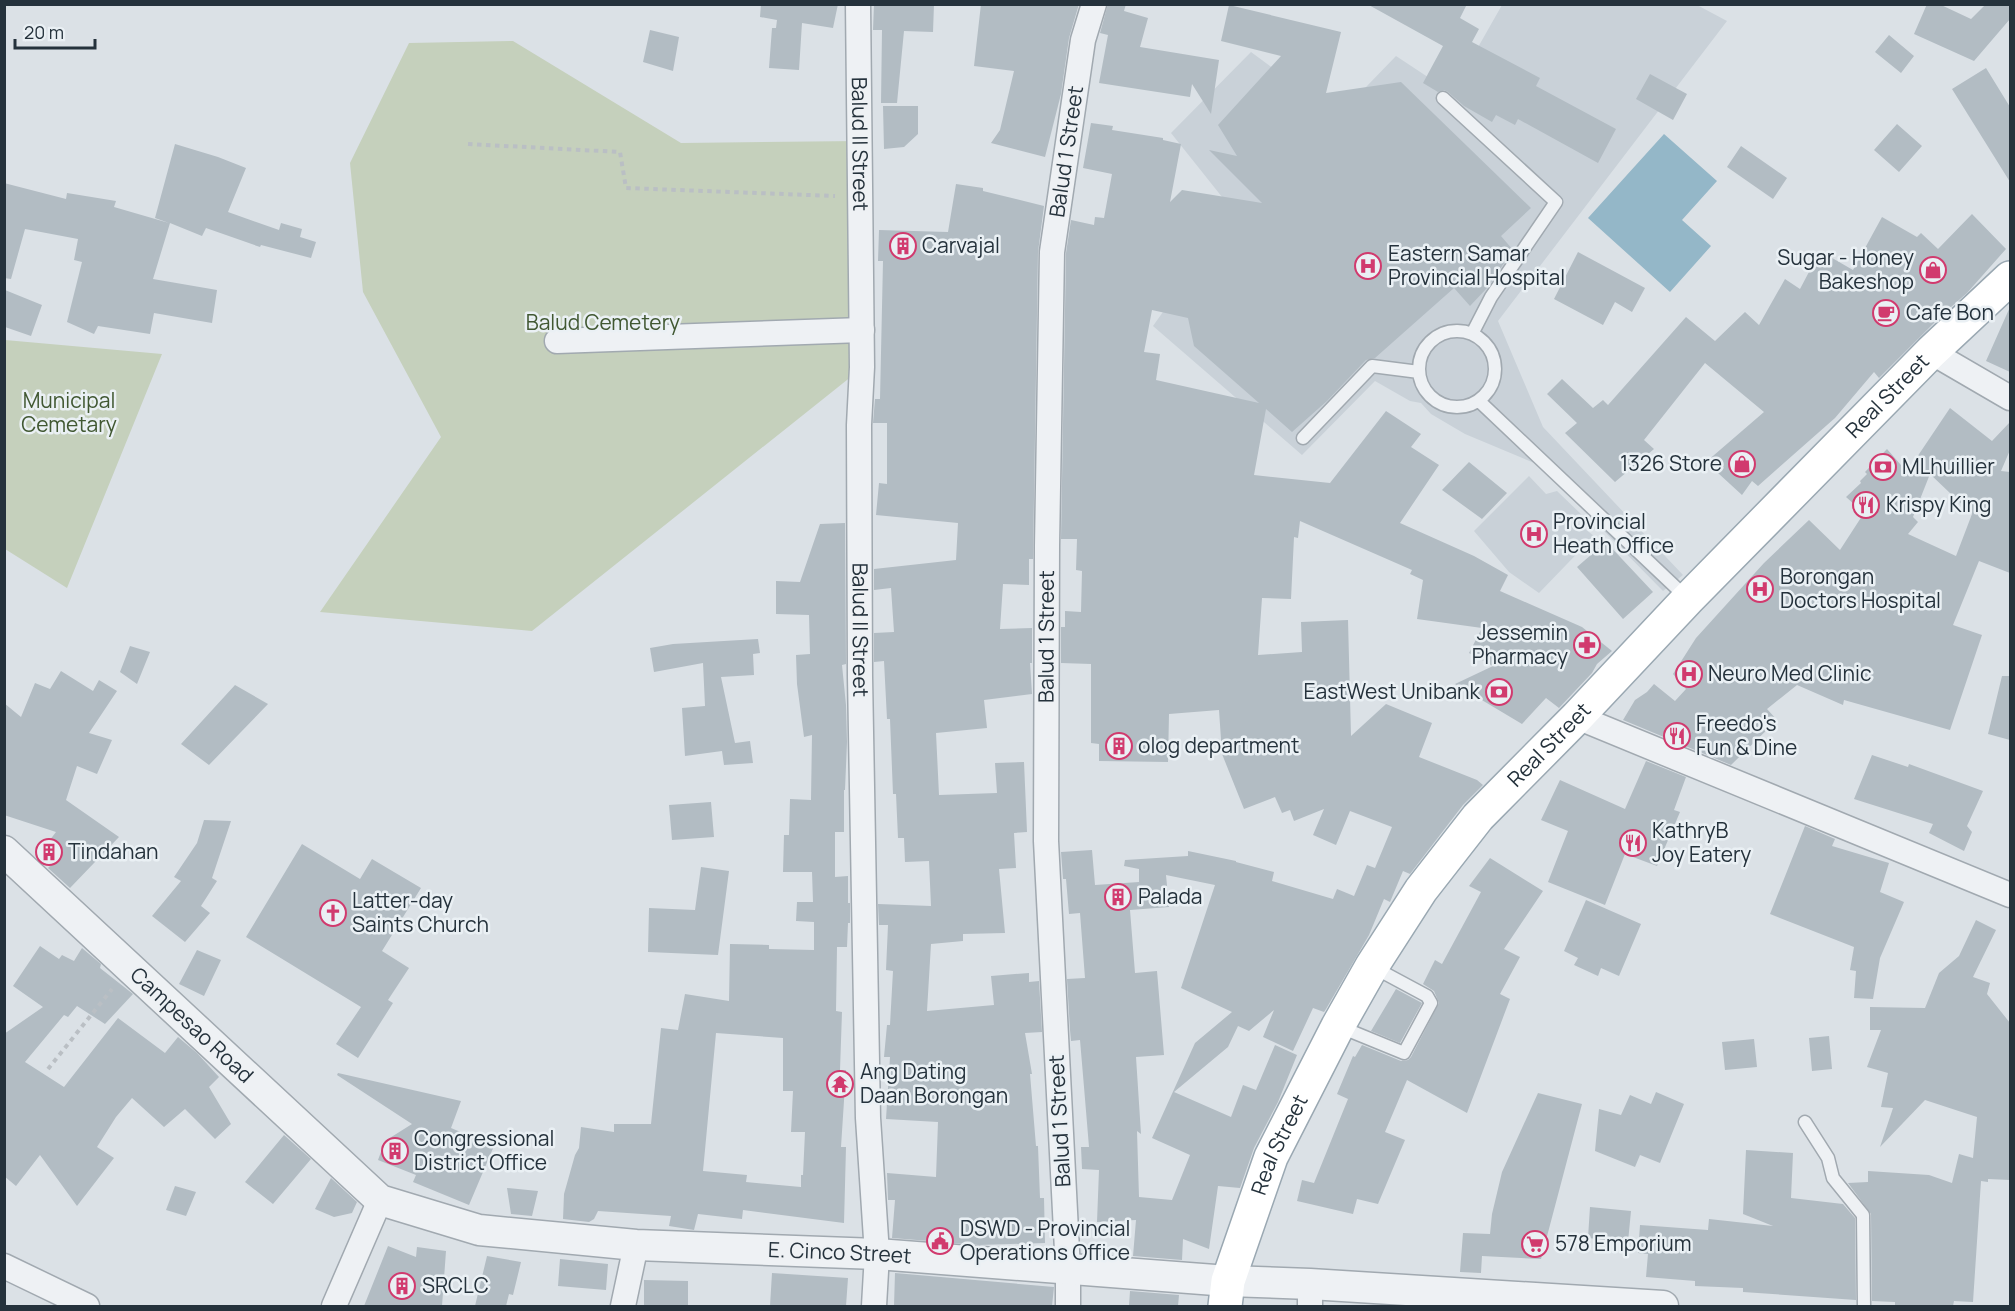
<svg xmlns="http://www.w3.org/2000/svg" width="2015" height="1311" viewBox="0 0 2015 1311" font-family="Manrope,sans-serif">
	<rect width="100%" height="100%" fill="#dbe1e6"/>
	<!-- built -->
	<path fill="#c9d1d8" d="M1502,5H1697L1727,21L1498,321L1543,427L1683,575L1663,591L1539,465L1465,434L1431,414L1421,403L1410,401L1375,381L1302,455L1153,326L1234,212L1171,133L1251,52L1338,116L1396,56L1452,93Z
		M1529,476L1546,494L1557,491L1582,515L1576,522L1594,536L1539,593L1509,572L1474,531Z"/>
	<!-- green -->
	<path fill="#c5d0bc" d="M513,41L681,143L859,141L862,368L532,631L320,612L441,437L363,292L350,163L409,43Z
		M5,340L162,354L67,588L5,549Z"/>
	<!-- water -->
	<path fill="#94b7c8" d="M1664,134L1717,181L1682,220L1711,246L1670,292L1588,218Z"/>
	<!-- building -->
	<path fill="#b2bcc3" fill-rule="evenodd" d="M761,4H838L833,28L802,23L799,70L769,68L772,28H776L777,20L760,17Z
		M874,4H934L933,32L904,31L897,103H881L882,30H873Z
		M981,4H1079L1069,38L1061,94L1045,157L991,143L1000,130L1014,71L974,66Z
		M1108,4H1126L1124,11L1148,18L1140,47L1219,60L1211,114L1192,84L1190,97L1099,83L1108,35L1100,33Z
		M1367,4H1467L1460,18L1479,29L1472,42L1540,78L1536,86L1616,129L1598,163L1518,119L1515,125L1496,115L1492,122L1464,106L1448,92L1444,90L1438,92L1423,83L1443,46Z
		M1927,4H1939L1971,19L1986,4H2010V19L1974,61L1914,34Z
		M1229,5L1341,32L1326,93L1401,82L1531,208L1501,236L1513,250L1487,288L1470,306L1454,288L1375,358L1366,360L1327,401L1292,432L1266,409L1254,475L1330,483L1386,411L1421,434L1411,447L1439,465L1400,523L1474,556L1508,575L1500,591L1582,627L1612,651L1597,664L1592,673L1559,708L1546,698L1522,724L1455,684L1493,666L1469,653L1482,628L1417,619L1423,580L1410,574L1412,570L1300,521L1298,538L1294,537L1291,599L1262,598L1258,655L1302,652L1301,622L1348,620L1351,736L1386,704L1432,723L1419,757L1477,780L1483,785L1463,805L1410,874L1403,871L1390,902L1384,899L1369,935L1326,1009L1324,1012L1313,1008L1293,1051L1263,1037L1274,1010L1249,1031L1238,1026L1228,1047L1174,1092L1231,1117L1243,1085L1256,1090L1275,1045L1297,1055L1278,1102L1254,1148L1240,1188L1218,1186L1209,1249L1183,1239L1182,1260L1133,1256L1136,1220L1097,1222L1099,1170L1082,1169L1081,1147H1089L1084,1087L1080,1040L1071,1041L1070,1030L1067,979L1085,978L1080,913L1069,914L1066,879H1063L1061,852L1092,850L1095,885L1139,882V869L1124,866L1125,860L1188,856V851L1236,861V862L1274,872L1272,881L1333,899L1337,889L1354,896L1367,865L1375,868L1392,827L1350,811L1336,845L1313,835L1324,809L1294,821L1290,810L1282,813L1275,797L1244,809L1222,754L1219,710L1169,714L1168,762L1099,761V744L1091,743V664L1061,663V627H1065V611L1081,612L1082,571L1076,570L1077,539H1061L1066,253L1071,220L1094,225L1095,217L1104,218L1112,174L1083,168L1091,123L1113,126L1112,130L1163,138V140L1181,144L1170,202L1182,190L1262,203L1209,150L1237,156L1218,125L1281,56L1221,41ZM1152,310L1188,318L1194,346L1259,403L1156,380L1160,354L1144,352ZM1166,875L1215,885L1181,988L1232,1012L1195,1043L1152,1138L1190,1155L1172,1200L1139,1197L1137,1131L1141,1134L1136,1057L1164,1055L1157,971L1135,973L1130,910L1169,907Z
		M650,30L679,37L673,71L643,62Z
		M1889,35L1914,56L1901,73L1875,52Z
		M1986,68L2010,107V182L1952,89Z
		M1650,74L1687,94L1673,120L1636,99Z
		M883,106H918V134L904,147L884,149Z
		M1897,124L1922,146L1899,172L1874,150Z
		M175,144L218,157L246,168L228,212L279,230L281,223L302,229L300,237L316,242L311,258L261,245L260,247L206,228L202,236L170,223L153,279L217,290L212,323L154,313L150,334L98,326L94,334L67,322L82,262L74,260L78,239L25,229L11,279L4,278V183L66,199L67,193L116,201L114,207L169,223L155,218Z
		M1741,146L1787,178L1773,199L1727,167Z
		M956,184L983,188V191L1044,206L1038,252L1033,559H1029V585L1003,584L1000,629L1032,628V663H1030L1032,694L984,700L987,728L936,733L939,795L997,793L995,763L1024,762L1027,832L1014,833L1016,868L999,869L1005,933L963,934V941L931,944L927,1011L994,1005L991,976L1029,973V982L1039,981L1042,1032L1025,1033L1032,1074H1030L1036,1146H1038L1040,1198H1044L1045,1243L979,1245L892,1238L895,1200H888L887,1173L936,1177L938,1122L886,1119L890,1057H884L887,1025H890L893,971L886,970L888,925H879L878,904L931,906L929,861L905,862L904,838H898L896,794H893L890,719H887L884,661L874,662V633L894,632L891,588L874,590V569L956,560L958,523L876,515L879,483L887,484V423H873L875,399H880L883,261H878L879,230L948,232Z
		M1972,214L2006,249L1967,293L1943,314L1879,378L1874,372L1835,418L1758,486L1752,481L1742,495L1706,462L1764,412L1705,363L1644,440L1654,449L1615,482L1565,433L1577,423L1547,394L1562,379L1593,408L1603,400L1608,405L1686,317L1715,341L1745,312L1759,325L1785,279L1800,289L1820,251L1853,270L1882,217L1917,237L1921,233L1938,249Z
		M1578,252L1645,288L1632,312L1615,302L1603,325L1554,299Z
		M5,290L42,305L31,336L5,327Z
		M2010,307V372L1986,361Z
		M1950,408L1992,441L2010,422V450L2001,471L2010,472V573L1979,561L1953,625L1982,635L1950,730L1844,700L1843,705L1797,685L1767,709L1777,720L1731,765L1623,720L1635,700L1647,692L1654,684L1675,701L1686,689L1673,674L1696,638L1764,563L1809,520L1840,550L1864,513L1846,497L1861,483L1860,481L1867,474L1865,472L1887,449L1907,472ZM1930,474L1972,514L1956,556L1908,534L1918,522L1913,517Z
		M1469,462L1507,493L1482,519L1442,490Z
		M845,523L846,664L842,665L846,705L847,742L845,790H844V832H835V877L848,876V903H850V923H848L847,947H837L836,1011L842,1012L840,1070H846L841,1147H846L844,1223L743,1210L742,1219L698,1214L694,1230L669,1226L671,1216L598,1211L594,1219L589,1222L563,1219L564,1194L575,1155L579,1148L581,1127L614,1132V1124H651L661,1028L678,1030L685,994L729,1001L730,944L769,945V949L814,950V922L796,921L797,902H813L812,872H783L784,835H789L790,799L811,800L812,735L804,737L797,684L796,655L810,654L809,615L776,614V581L800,582L820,524ZM716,1033L783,1038V1091H793L791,1132H805L803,1175H801V1187L746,1182L747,1175L703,1171Z
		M1606,542L1653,592L1623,619L1577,567Z
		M758,639L760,653L753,654L754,675L721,677L735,743L750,741L753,763L724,765L722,751L685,756L682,708L705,706L703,663L654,672L650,648L673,644Z
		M130,646L150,652L137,684L120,672Z
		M61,671L93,691L99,680L117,691L89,733L112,740L97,774L77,766L66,800L119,837L70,888L48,868L52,864L40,853L56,832L4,815V703L21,717L35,683L50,689Z
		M2002,676H2010V740L1988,734Z
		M235,685L268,704L209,765L181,744Z
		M1872,755L1908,767L1909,764L1983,791L1967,826L1972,832L1964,851L1929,833L1933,824L1854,799Z
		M1646,761L1686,777L1674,810L1680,812L1657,866L1625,854L1605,905L1548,882L1568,831L1541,820L1560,780L1625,809Z
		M711,802L714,837L672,840L669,805Z
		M204,820L231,821L212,878L217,881L201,906L210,913L185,942L152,916L181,881L174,877L197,843Z
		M1805,826L1835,839L1832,846L1889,863L1880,892L1904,902L1880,958L1873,999L1854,998L1856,971L1850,970L1854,947L1770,914Z
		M302,844L360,879L372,859L421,888L382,951L409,968L388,1000L393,1003L358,1058L336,1044L361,1007L246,937Z
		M1490,858L1543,891L1504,949L1520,957L1500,994L1510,999L1467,1113L1407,1080L1385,1132L1405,1140L1378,1204L1357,1199L1353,1214L1297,1201L1302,1180L1314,1183L1348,1099L1337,1094L1353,1056L1355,1057L1362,1045L1401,1061L1408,1060L1411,1057L1439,1003L1434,991L1423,984L1435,960L1442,964L1481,892L1469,886Z
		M701,867L729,871L718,955L648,952L649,908L695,910Z
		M1586,900L1641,924L1619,976L1601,968L1598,976L1574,965L1578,958L1564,951Z
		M1976,920L1996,930L1973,977L1990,983L1987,994L2010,1023V1180L1988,1179V1182L1981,1181L1973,1302L1954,1301L1953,1306H1895V1302L1872,1301L1871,1214L1848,1183L1868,1182V1171L1929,1175L1952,1183L1959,1154L1973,1158L1977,1117L1925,1100L1880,1147L1893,1108L1881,1107L1888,1073L1867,1067L1881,1030H1870V1007L1925,1008L1939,973L1959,956Z
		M40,946L59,959L62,955L74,961L82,948L101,964L100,968L133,994L105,1024L77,1006L68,1017L64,1015L25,1062L64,1087L118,1018L165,1053L178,1037L197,1053L219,1077L209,1087L231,1124L215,1139L185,1109L164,1127L132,1098L116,1117L97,1147L114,1158L77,1206L40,1155L16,1186L4,1176V1034L43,1007L13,986Z
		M197,950L221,960L204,996L179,984Z
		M1396,989L1422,1003L1400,1043L1371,1031Z
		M1829,1036L1832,1069L1812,1071L1809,1038Z
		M1754,1039L1757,1067L1725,1070L1722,1042Z
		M338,1073L461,1101L451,1128L494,1146L469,1205L413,1182L416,1175L378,1160L385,1141L412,1124L337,1075Z
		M1656,1092L1684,1104L1660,1163L1640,1155L1635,1167L1595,1151L1599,1109L1621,1115L1630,1095L1651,1104Z
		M1538,1093L1582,1104L1541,1259L1482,1256L1481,1273L1460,1272L1463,1233L1490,1234L1492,1214L1502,1172Z
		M284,1135L311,1159L273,1204L245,1182Z
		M1746,1150L1793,1153L1791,1198L1843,1204L1855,1218L1856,1300L1743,1292V1288L1695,1286V1281L1646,1277L1648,1254L1638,1253L1640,1225L1708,1230L1709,1219L1773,1226L1743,1214Z
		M331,1178L357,1202L352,1213L334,1217L315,1209Z
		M175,1186L196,1192L186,1216L166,1210Z
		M507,1188L538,1191L532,1216L511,1214Z
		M1590,1207L1631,1211L1628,1242L1588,1238Z
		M388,1246L416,1257L417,1247L446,1251L442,1306H364Z
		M487,1256L521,1262L513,1295L509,1294L506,1306H475Z
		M560,1259L608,1264L606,1290L558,1286Z
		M772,1273L848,1278L846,1306H770Z
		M895,1273L1054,1287L1052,1306H894Z
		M644,1280L688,1281V1306H644Z
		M1130,1291L1179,1295L1178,1306H1129Z"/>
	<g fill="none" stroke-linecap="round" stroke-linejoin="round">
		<defs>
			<path id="service" d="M1443,98L1556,202L1491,297L1472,334
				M1419 369a38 38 0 1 1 76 0a38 38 0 1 1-76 0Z
				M1479,401L1687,598
				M1303,438L1372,366L1419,372
				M1338,1026L1404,1053L1431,1003L1427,996L1373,967
				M1805,1122L1828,1158L1833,1178L1863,1215L1864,1306"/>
			<g id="minor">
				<path id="s1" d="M858,4L862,367L859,425L860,677L868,1118L877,1254L874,1306"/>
				<path d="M557,341L862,330"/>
				<path d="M1931,352L2010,398"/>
				<path d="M1577,717L2010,895"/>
				<path d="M4,1266L87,1306"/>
				<path d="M334,1306L380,1200"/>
				<path d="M623,1306L636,1245"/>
				<path id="s2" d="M1068,1306V1270L1046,841L1047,546L1052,252L1083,40L1094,4"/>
				<path d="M1310,1306V1284"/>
			</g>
			<g id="tertiary">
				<path id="s3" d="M4,851L380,1200L479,1230L636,1245L877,1254L1228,1281L1310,1284L1663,1306"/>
			</g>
			<g id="primary">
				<path id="s4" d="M1225,1306L1228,1281L1271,1157L1338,1026L1372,966L1421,890L1478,817L1577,717L1688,599L1931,352L2010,278"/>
			</g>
		</defs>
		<!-- service casing -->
		<use href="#service" stroke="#a1a9b0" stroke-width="15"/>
		<!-- minor casing -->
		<use href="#minor" stroke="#a1a9b0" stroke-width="27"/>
		<!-- tertiary casing -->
		<use href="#tertiary" stroke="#a1a9b0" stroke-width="33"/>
		<!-- primary casing -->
		<use href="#primary" stroke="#9aa8b2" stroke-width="36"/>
		<!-- path -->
		<path stroke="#babfc4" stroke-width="4" stroke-dasharray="4.5 4.5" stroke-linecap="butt" d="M468,144L620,152L626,188L835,196
			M48,1069L112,989"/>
		<!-- service -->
		<use href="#service" stroke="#eef1f4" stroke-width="12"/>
		<!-- minor -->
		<use href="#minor" stroke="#eef1f4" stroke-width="24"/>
		<!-- tertiary -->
		<use href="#tertiary" stroke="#eef1f4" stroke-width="30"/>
		<!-- primary -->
		<use href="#primary" stroke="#fff" stroke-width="33"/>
	</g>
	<!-- icons -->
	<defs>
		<symbol id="building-ring" viewBox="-11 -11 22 22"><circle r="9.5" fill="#eaf0f4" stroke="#d13a6e" stroke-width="1.5"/><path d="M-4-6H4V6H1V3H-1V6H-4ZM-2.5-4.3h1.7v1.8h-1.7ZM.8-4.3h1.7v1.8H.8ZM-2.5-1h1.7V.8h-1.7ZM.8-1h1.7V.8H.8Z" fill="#d13a6e"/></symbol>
		<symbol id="hospital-ring" viewBox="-11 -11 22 22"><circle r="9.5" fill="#eaf0f4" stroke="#d13a6e" stroke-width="1.5"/><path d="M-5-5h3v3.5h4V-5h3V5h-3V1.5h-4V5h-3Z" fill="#d13a6e"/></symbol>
		<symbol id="shop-ring" viewBox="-11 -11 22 22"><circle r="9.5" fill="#eaf0f4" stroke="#d13a6e" stroke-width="1.5"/><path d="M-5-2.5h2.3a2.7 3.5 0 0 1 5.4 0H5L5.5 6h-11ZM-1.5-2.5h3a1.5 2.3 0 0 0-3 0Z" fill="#d13a6e"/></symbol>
		<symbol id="cafe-ring" viewBox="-11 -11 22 22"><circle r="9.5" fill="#eaf0f4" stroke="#d13a6e" stroke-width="1.5"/><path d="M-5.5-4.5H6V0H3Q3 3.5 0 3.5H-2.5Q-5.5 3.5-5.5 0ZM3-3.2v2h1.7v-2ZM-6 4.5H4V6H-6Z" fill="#d13a6e"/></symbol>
		<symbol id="bank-ring" viewBox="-11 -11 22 22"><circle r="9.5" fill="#eaf0f4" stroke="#d13a6e" stroke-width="1.5"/><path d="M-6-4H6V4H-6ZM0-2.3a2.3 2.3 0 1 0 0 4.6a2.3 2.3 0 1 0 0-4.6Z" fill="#d13a6e"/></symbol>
		<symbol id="restaurant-ring" viewBox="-11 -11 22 22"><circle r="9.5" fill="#eaf0f4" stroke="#d13a6e" stroke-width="1.5"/><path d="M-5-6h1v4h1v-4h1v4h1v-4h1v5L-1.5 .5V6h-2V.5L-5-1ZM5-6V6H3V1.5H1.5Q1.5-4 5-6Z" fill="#d13a6e"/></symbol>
		<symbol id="pharmacy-ring" viewBox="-11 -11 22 22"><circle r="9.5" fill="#eaf0f4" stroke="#d13a6e" stroke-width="1.5"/><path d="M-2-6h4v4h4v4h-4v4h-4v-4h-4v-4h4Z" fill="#d13a6e"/></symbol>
		<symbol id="church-ring" viewBox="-11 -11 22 22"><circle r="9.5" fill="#eaf0f4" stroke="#d13a6e" stroke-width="1.5"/><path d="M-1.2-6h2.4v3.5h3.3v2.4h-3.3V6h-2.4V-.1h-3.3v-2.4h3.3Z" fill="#d13a6e"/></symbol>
		<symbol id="temple-ring" viewBox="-11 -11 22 22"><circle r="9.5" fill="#eaf0f4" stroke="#d13a6e" stroke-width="1.5"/><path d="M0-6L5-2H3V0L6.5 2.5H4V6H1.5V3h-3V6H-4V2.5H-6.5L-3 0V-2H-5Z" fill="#d13a6e"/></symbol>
		<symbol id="civic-ring" viewBox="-11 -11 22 22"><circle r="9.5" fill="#eaf0f4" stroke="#d13a6e" stroke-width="1.5"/><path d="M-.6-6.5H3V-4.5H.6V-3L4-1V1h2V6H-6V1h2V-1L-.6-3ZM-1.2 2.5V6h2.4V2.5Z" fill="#d13a6e"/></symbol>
		<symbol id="supermarket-ring" viewBox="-11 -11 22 22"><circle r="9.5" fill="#eaf0f4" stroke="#d13a6e" stroke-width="1.5"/><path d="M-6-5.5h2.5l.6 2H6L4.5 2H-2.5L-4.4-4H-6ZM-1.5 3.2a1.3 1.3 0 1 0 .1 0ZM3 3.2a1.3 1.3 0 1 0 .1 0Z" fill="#d13a6e"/></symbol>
	</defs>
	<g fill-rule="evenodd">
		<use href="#building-ring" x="888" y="231" width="30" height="30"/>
		<use href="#hospital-ring" x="1353" y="251" width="30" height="30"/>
		<use href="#shop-ring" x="1918" y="255" width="30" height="30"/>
		<use href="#cafe-ring" x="1871" y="298" width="30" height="30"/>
		<use href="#shop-ring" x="1727" y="449" width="30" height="30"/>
		<use href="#bank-ring" x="1868" y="452" width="30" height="30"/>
		<use href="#restaurant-ring" x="1851" y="490" width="30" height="30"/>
		<use href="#hospital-ring" x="1519" y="519" width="30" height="30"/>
		<use href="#hospital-ring" x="1745" y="574" width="30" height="30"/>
		<use href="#pharmacy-ring" x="1572" y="630" width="30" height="30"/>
		<use href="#hospital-ring" x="1674" y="659" width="30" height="30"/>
		<use href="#bank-ring" x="1484" y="677" width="30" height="30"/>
		<use href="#restaurant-ring" x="1662" y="721" width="30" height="30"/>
		<use href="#building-ring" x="1104" y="731" width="30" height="30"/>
		<use href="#restaurant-ring" x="1618" y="828" width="30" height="30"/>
		<use href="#building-ring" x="34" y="837" width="30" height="30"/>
		<use href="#building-ring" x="1103" y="882" width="30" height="30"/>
		<use href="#church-ring" x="318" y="898" width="30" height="30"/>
		<use href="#temple-ring" x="825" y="1069" width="30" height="30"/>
		<use href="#building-ring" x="380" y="1136" width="30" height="30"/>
		<use href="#civic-ring" x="925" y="1226" width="30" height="30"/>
		<use href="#supermarket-ring" x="1520" y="1229" width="30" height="30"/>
		<use href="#building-ring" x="387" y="1271" width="30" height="30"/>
	</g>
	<g text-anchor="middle" stroke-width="5" stroke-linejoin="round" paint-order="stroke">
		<!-- street labels -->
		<g font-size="21" fill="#25323c" stroke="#eaf0f4">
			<text dy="7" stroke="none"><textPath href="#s1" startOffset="140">Balud II Street</textPath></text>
			<text dy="7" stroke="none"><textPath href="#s2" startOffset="1156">Balud 1 Street</textPath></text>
			<text dy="7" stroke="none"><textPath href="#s4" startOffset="1143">Real Street</textPath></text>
			<text dy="7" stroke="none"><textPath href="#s1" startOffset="626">Balud II Street</textPath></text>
			<text dy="7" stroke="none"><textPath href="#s2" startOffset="670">Balud 1 Street</textPath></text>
			<text dy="7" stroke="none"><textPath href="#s4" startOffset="657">Real Street</textPath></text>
			<text dy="7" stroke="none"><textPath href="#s3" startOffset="256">Campesao Road</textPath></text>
			<text transform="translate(1060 1121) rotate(-93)" y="7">Balud 1 Street</text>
			<text dy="7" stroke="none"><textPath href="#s4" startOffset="171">Real Street</textPath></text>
			<text dy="7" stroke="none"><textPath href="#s3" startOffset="978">E. Cinco Street</textPath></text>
		</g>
		<!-- poi labels -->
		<g font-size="21" fill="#25323c" stroke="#eaf0f4" text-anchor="start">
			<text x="922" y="253">Carvajal</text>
			<text x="1388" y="261">Eastern Samar<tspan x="1388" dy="24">Provincial Hospital</tspan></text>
			<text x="1914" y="265" text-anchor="end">Sugar - Honey<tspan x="1914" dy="24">Bakeshop</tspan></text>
			<text x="1906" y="320">Cafe Bon</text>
			<text x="1722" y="471" text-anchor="end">1326 Store</text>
			<text x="1902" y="474">MLhuillier</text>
			<text x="1886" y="512">Krispy King</text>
			<text x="1553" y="529">Provincial<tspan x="1553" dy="24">Heath Office</tspan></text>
			<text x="1780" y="584">Borongan<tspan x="1780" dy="24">Doctors Hospital</tspan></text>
			<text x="1568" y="640" text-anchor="end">Jessemin<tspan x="1568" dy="24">Pharmacy</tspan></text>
			<text x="1708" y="681">Neuro Med Clinic</text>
			<text x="1480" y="699" text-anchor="end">EastWest Unibank</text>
			<text x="1696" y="731">Freedo's<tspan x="1696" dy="24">Fun &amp; Dine</tspan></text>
			<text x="1138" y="753">olog department</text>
			<text x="1652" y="838">KathryB<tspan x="1652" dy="24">Joy Eatery</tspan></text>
			<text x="68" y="859">Tindahan</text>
			<text x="1138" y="904">Palada</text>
			<text x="352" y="908">Latter-day<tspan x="352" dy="24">Saints Church</tspan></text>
			<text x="860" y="1079">Ang Dating<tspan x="860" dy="24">Daan Borongan</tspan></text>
			<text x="414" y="1146">Congressional<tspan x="414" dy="24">District Office</tspan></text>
			<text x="960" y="1236">DSWD - Provincial<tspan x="960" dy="24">Operations Office</tspan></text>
			<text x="1555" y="1251">578 Emporium</text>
			<text x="422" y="1293">SRCLC</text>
		</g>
		<!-- park labels -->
		<g font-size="21" fill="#415832" stroke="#eaf0f4">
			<text x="603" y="330">Balud Cemetery</text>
			<text x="69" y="408">Municipal<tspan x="69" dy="24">Cemetary</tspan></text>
		</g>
	</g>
	<!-- border -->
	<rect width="2015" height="1311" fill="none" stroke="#25323c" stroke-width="12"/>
	<!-- scale -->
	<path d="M15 39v9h80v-9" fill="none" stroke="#25323c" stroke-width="3"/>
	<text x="24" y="39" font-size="18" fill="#25323c" stroke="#eaf0f4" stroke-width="4.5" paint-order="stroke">20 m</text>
</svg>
